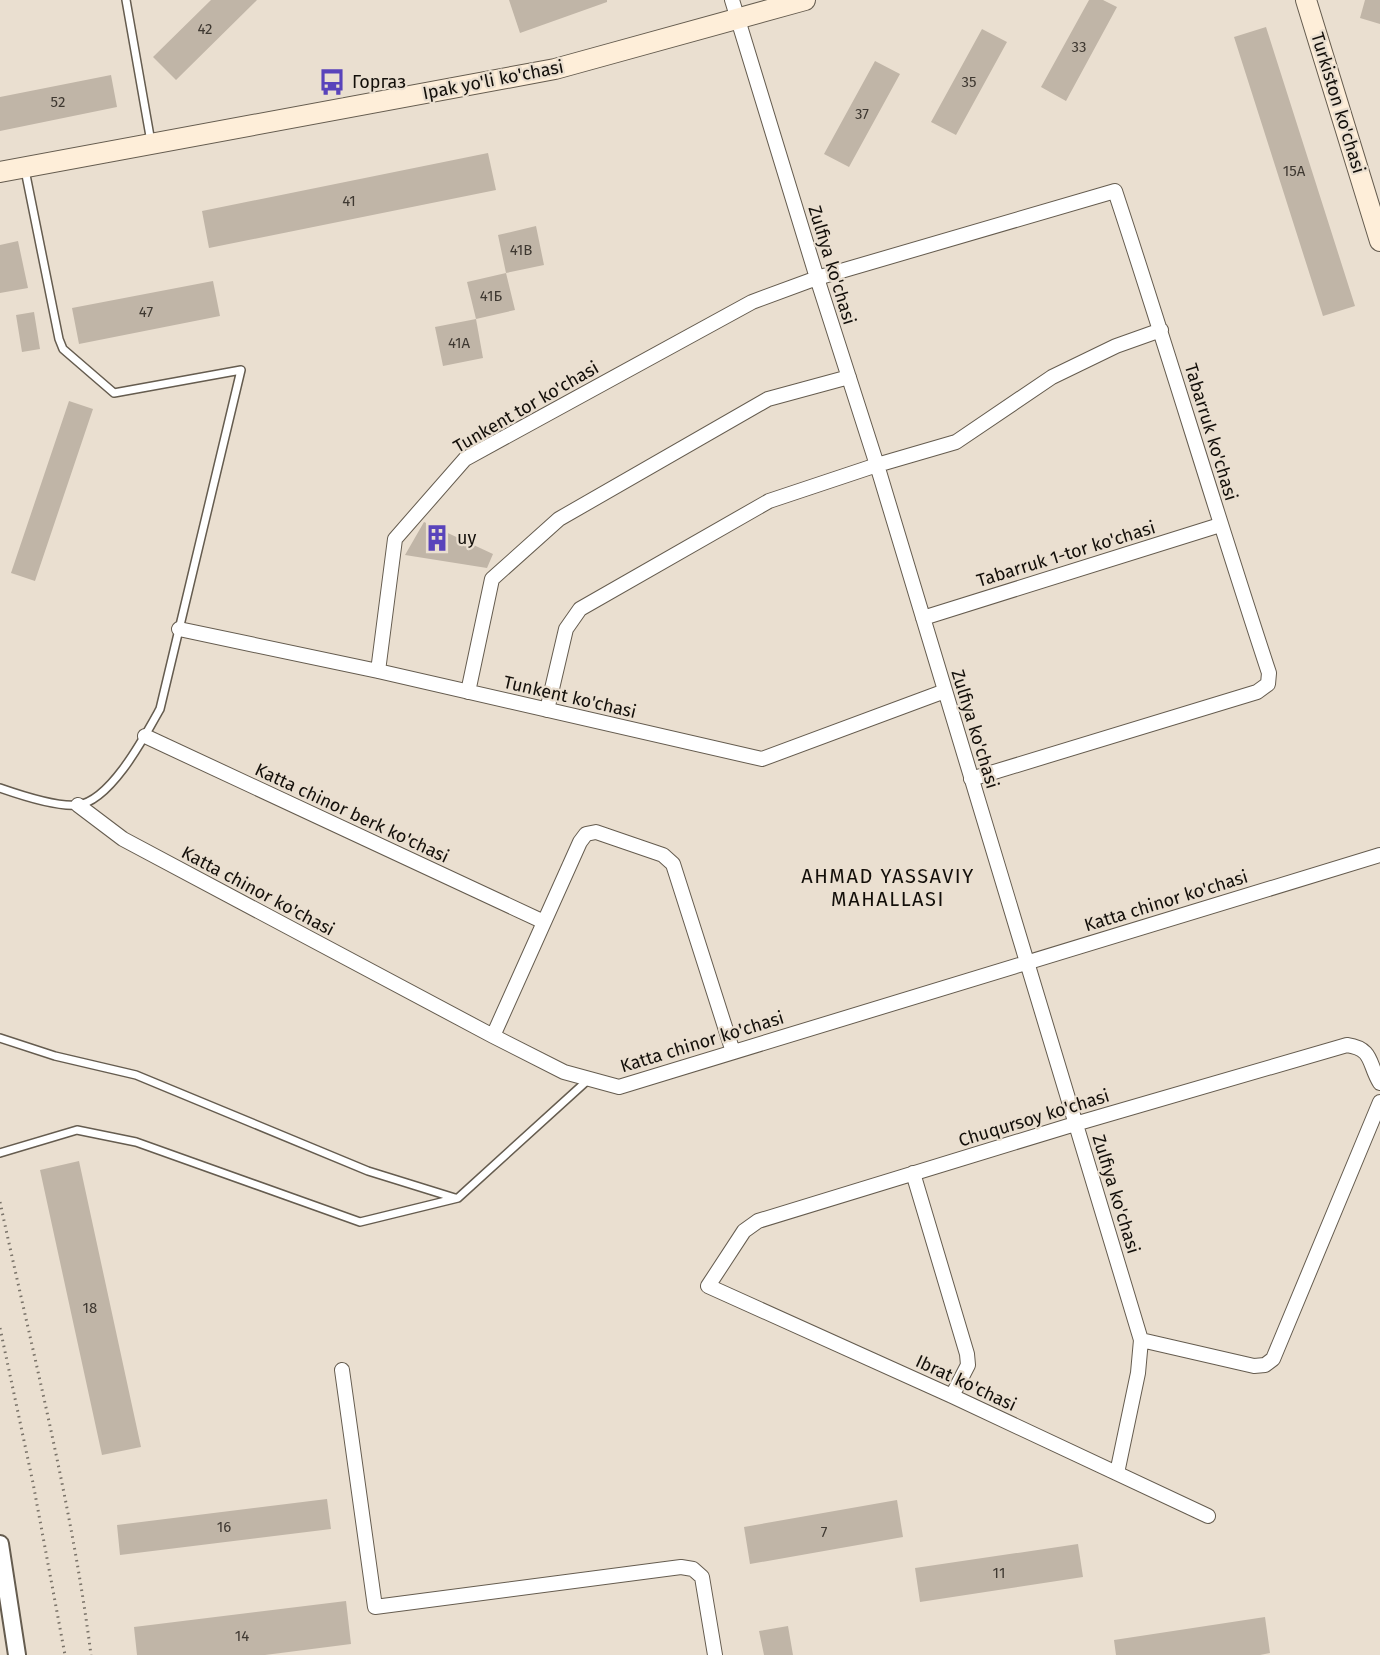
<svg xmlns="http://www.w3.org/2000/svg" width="1380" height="1655" viewBox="0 0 1380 1655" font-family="'Fira Sans',sans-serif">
	<rect width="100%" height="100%" fill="#eadfd0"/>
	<!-- building -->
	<path fill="#c0b5a7" d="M211,0H257L176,80L153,57Z
		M509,0H607V2L520,33Z
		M1089,0H1103L1117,7L1066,101L1041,87Z
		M1365,0H1380V24L1360,18Z
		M1266,27L1355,306L1323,316L1234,37Z
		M982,29L1007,42L956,135L931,122Z
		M875,61L900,74L849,167L824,154Z
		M111,75L117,107L0,131V97Z
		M488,153L496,190L209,248L202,211Z
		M536,226L544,265L506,273L498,235Z
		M18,241L28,288L0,293V245Z
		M506,273L515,310L476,319L467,282Z
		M213,281L220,316L79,344L72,308Z
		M34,312L40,349L22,352L16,315Z
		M476,319L483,358L443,366L435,327Z
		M69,401L93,409L35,581L11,573Z
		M424,522L493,554L487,568L405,555Z
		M79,1161L141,1447L102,1455L40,1170Z
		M327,1499L331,1529L120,1555L117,1525Z
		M897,1500L903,1537L750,1564L744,1527Z
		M1078,1544L1083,1577L920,1602L915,1568Z
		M346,1601L351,1644L265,1655H137L134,1627Z
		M1265,1617L1270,1653L1260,1655H1116L1114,1640Z
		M788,1626L793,1655H764L759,1631Z"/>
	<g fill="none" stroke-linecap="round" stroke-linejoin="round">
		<defs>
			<path id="service" d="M126,0L151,142
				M0,788C20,795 56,807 77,805C110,802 145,736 160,709L241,370L114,393L63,349L59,339L25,170
				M0,1038L55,1056L136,1075L368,1171L455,1198
				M0,1153L77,1130L136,1142L360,1222L458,1198L589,1079"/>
			<path id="minor" d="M732,0L817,278L877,465L1141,1340L1138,1373L1117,1473
				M923,618L1220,525
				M179,629L378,671L762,759L945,691
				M378,671L395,539L465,459L752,302L817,278L1115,191C1168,351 1216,513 1269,673L1268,684L1257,692L971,779
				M468,692L492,579L559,519L768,399L849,377
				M547,710L566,629L580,609L769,501L877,465L956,442L1052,377L1116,346L1161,330
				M145,736L544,922
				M78,805L123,839L493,1036L564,1072L619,1087L1380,855
				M493,1036L580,842L586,834L596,832L663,855L673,864L733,1052
				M913,1173L967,1354L968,1365L952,1396
				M1141,1340L1254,1366L1265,1365L1273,1359L1380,1102
				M342,1370L375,1607L681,1567L693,1569L702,1577L715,1655
				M1208,1516L952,1396L708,1286L744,1231L758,1221L1075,1124L1347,1045C1374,1049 1368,1064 1380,1083"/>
			<path id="tertiary" d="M0,1544L17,1655"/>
			<path id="secondary" d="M1306,0L1380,241
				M0,172L555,69L805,0"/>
		</defs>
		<!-- service casing -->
		<use href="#service" stroke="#655c4f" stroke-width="10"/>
		<!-- minor casing -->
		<use href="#minor" stroke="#655c4f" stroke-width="16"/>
		<!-- tertiary casing -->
		<use href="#tertiary" stroke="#655c4f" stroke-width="20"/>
		<!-- secondary casing -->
		<use href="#secondary" stroke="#655c4f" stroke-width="22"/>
		<!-- path -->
		<path stroke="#7a7369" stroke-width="3" stroke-dasharray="1.5 4.5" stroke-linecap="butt" d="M0,1202C32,1351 72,1504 91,1655
			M0,1328L33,1483L65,1655"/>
		<!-- service -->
		<use href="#service" stroke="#fff" stroke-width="7"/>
		<!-- minor -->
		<use href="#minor" stroke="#fff" stroke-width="14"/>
		<!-- tertiary -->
		<use href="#tertiary" stroke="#fff" stroke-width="16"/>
		<!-- secondary -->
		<use href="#secondary" stroke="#feeed9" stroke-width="20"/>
	</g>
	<!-- icons -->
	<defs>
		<symbol id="bus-bare" viewBox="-9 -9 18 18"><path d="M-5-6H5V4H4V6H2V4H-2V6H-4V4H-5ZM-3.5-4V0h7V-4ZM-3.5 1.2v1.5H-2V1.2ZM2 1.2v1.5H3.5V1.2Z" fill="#5943bb" stroke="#eadfd0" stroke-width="2.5" paint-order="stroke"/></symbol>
		<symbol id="building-bare" viewBox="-9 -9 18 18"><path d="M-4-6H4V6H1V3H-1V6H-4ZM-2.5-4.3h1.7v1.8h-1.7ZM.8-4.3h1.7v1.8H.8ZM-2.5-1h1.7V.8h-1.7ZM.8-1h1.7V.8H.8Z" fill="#5943bb" stroke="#eadfd0" stroke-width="2.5" paint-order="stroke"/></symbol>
	</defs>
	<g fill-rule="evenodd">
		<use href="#bus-bare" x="313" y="63" width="38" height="38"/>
		<use href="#building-bare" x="418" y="519" width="38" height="38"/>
	</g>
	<g text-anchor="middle" stroke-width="4.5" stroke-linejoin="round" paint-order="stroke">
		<!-- number labels -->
		<g font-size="15" fill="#3e3831">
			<text x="205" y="34">42</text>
			<text x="1079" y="52">33</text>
			<text x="969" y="87">35</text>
			<text x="58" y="107">52</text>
			<text x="862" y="119">37</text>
			<text x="1294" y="176">15А</text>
			<text x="349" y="206">41</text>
			<text x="521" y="255">41В</text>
			<text x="491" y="301">41Б</text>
			<text x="146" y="317">47</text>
			<text x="459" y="348">41А</text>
			<text x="90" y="1313">18</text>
			<text x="224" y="1532">16</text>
			<text x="824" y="1537">7</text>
			<text x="999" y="1578">11</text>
			<text x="242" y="1641">14</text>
		</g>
		<!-- street labels -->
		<g font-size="18" fill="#130f0a" stroke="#eadfd0">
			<text transform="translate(493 80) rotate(-11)" y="6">Ipak yo'li ko'chasi</text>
			<text transform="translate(1338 103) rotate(73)" y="6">Turkiston ko'chasi</text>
			<text transform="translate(832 265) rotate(73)" y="6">Zulfiya ko'chasi</text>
			<text transform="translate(526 407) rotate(-30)" y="6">Tunkent tor ko'chasi</text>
			<text transform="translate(1211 432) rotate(73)" y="6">Tabarruk ko'chasi</text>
			<text transform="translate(1066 554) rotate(-17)" y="6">Tabarruk 1-tor ko'chasi</text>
			<text transform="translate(570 697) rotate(13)" y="6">Tunkent ko'chasi</text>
			<text transform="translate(975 729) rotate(73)" y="6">Zulfiya ko'chasi</text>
			<text transform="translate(352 813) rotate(25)" y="6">Katta chinor berk ko'chasi</text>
			<text transform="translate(258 891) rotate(28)" y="6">Katta chinor ko'chasi</text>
			<text transform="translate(1166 901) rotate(-17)" y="6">Katta chinor ko'chasi</text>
			<text transform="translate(702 1042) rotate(-17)" y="6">Katta chinor ko'chasi</text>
			<text transform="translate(1034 1118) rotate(-17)" y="6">Chuqursoy ko'chasi</text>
			<text transform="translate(1116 1194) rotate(73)" y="6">Zulfiya ko'chasi</text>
			<text transform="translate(966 1383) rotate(25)" y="6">Ibrat ko'chasi</text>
		</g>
		<!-- poi labels -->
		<g font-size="18" fill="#130f0a" stroke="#eadfd0" text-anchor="start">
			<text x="352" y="88">Горгаз</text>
			<text x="457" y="544">uy</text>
		</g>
		<!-- neighbourhood labels -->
		<g font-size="20" letter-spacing="1.5" fill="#130f0a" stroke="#eadfd0">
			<text x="888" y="883">AHMAD YASSAVIY<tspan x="888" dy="23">MAHALLASI</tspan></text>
		</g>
	</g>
</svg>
